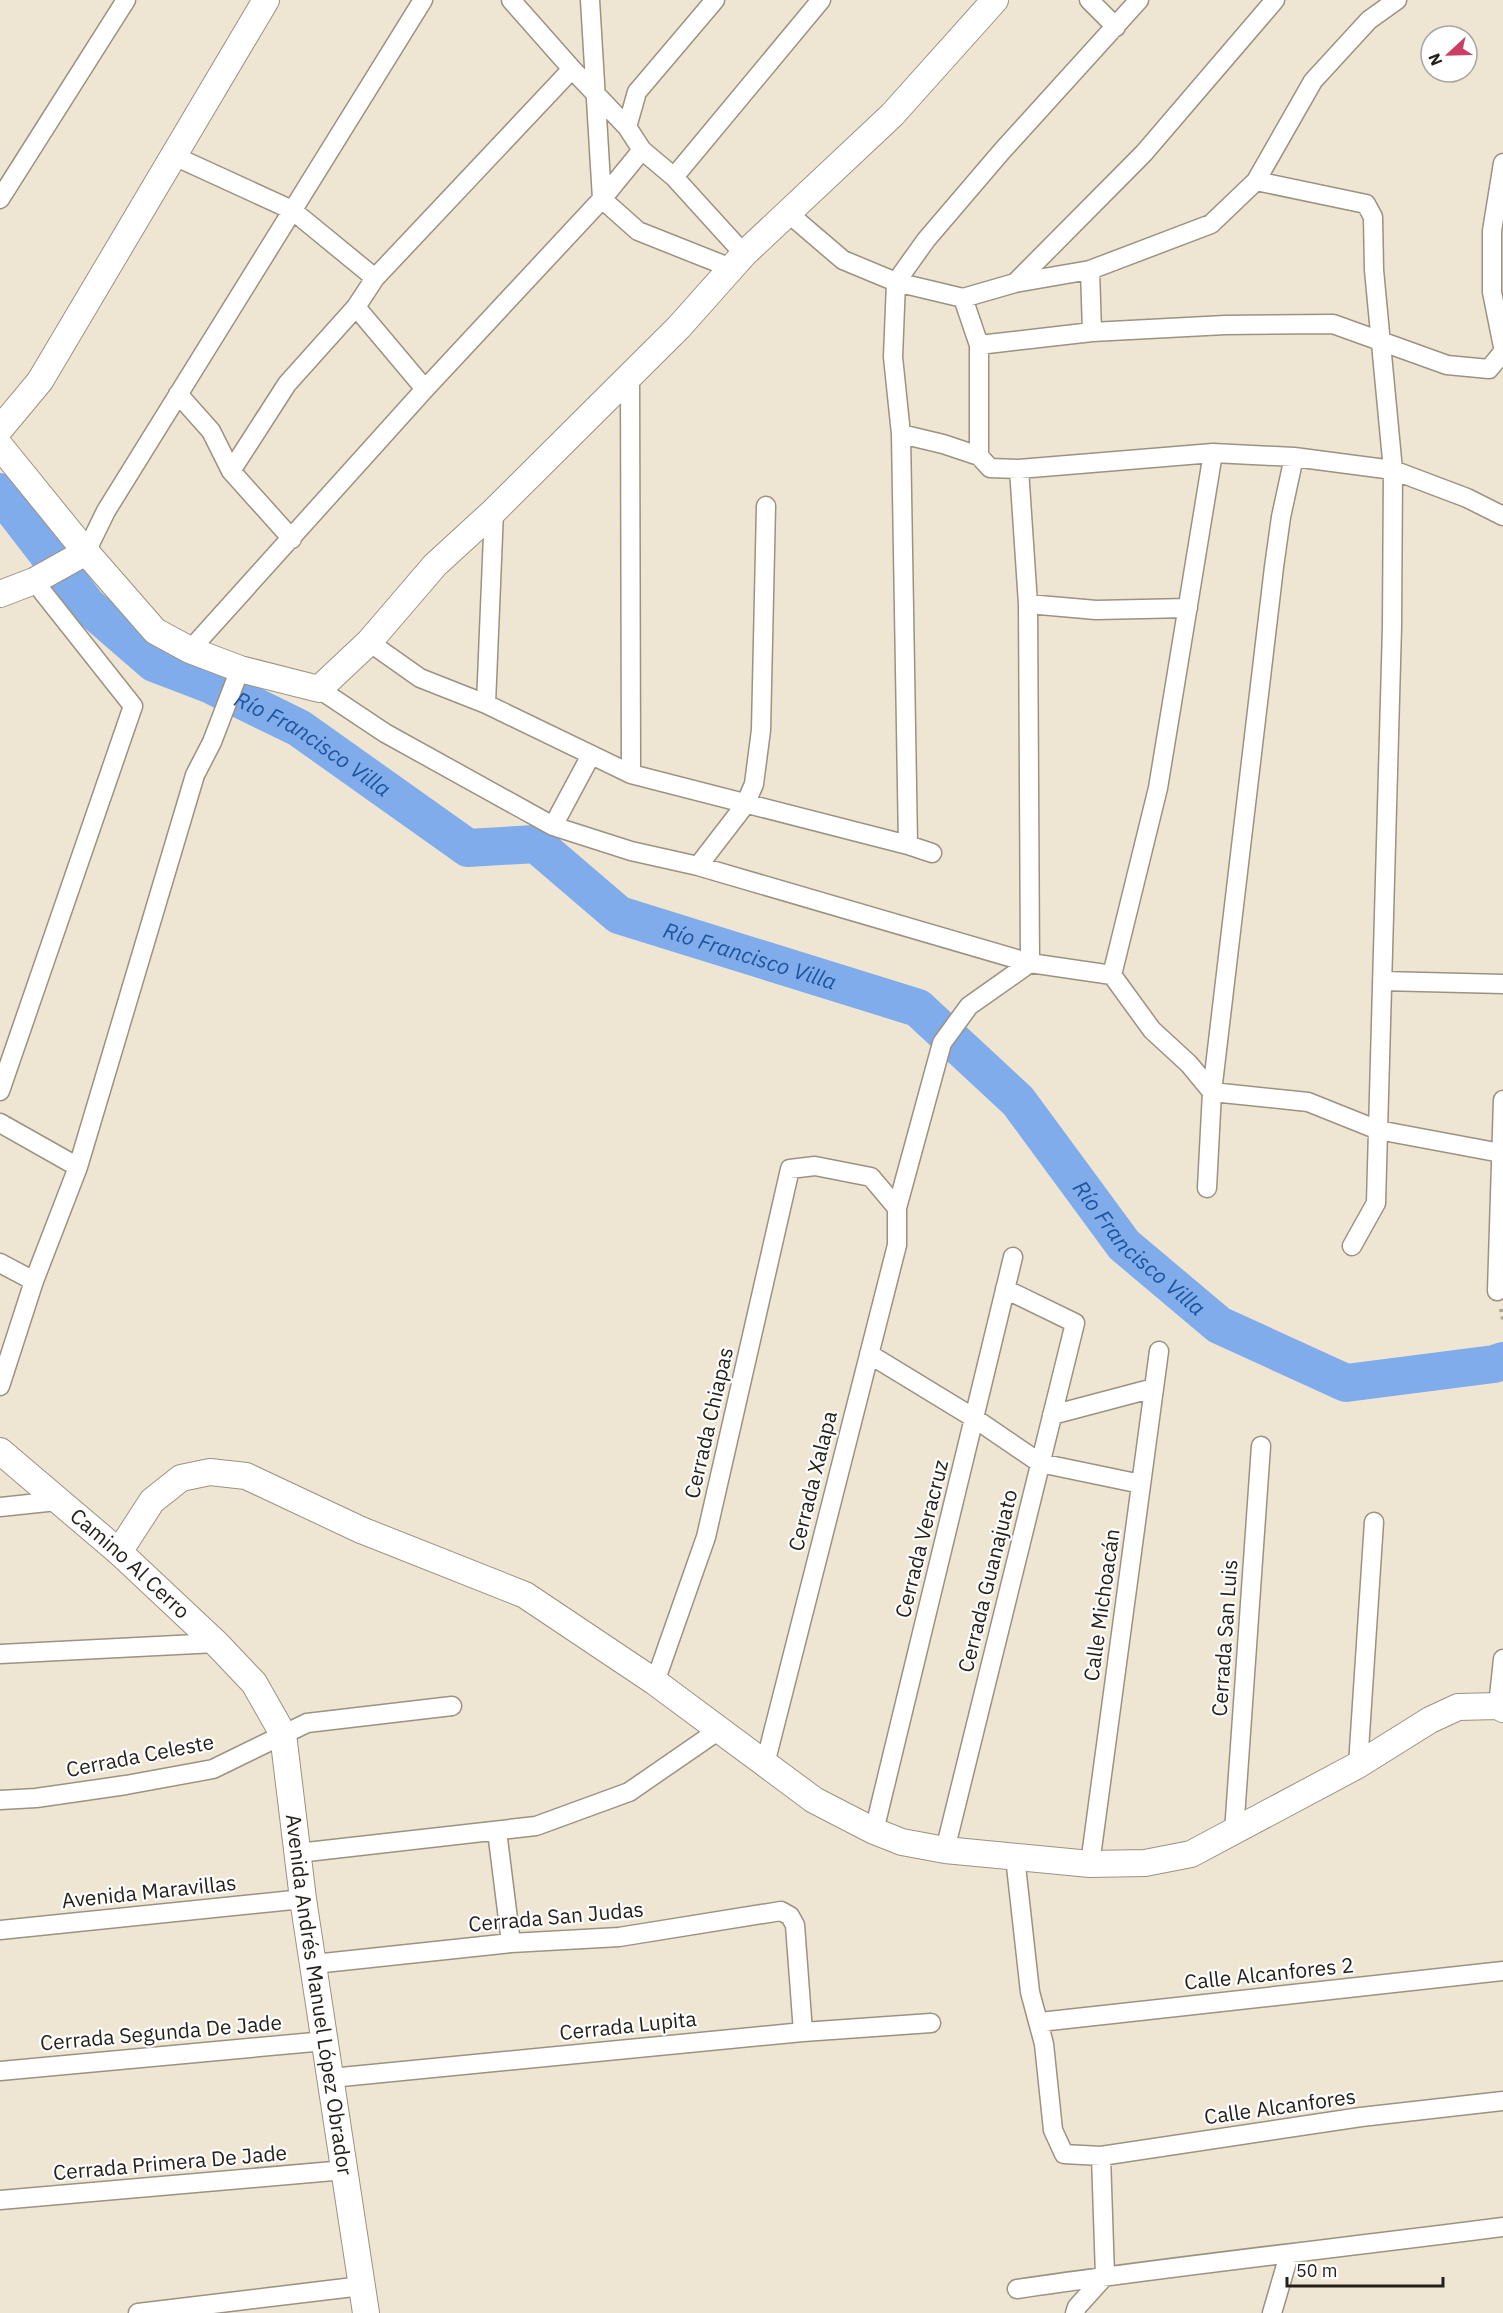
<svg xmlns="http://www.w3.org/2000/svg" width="1503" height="2313" viewBox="0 0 1503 2313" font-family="'IBM Plex Sans',sans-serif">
	<rect width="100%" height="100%" fill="#efe5d3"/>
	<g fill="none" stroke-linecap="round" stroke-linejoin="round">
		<!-- river -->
		<path stroke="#80aceb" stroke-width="38" id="s1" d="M0,492L87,605L154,663L209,684L299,728L468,848L536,844L619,915L918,1008L1018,1101L1124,1245L1219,1325L1346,1383L1494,1364L1503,1361"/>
		<defs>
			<path id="street" d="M511,0L572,69L627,127L642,150L674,177L744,254
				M590,0L602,199L638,231L731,268
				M1089,0L1116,27
				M627,127L637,92L715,0
				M172,155L292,210L375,278
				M1503,163L1492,231V292L1503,347
				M674,177L821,0
				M1256,181L1366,204L1373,217L1374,270L1393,470L1392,627L1376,1203L1352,1246
				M0,199L126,0
				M788,213L843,260L896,282L963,298L1015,283L1090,270L1211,224L1256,181L1313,81L1369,20L1397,0
				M1090,270L1092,332
				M1015,283L1144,153L1275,0
				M963,298L979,345V456
				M356,307L425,389
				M979,345L1092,332L1225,325L1333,324L1447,365L1489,369L1503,352
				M630,375L631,774
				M178,394L211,431L231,471L292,539
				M901,434L943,444L979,456L990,468L1019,469L1213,453L1294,457L1393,470L1467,498L1503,516
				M231,471L287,384L356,307L375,278L572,69
				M86,552L106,511L423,0
				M1028,604L1096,610L1188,608
				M369,642L420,678L486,704L631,774L908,845L932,853
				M190,650L425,389L602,199L642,150
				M319,689L385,733L553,826L631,851L698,866L1030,963L1112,975L1152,1030L1189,1064L1212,1092L1308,1102L1378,1130L1501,1153
				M486,704L494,511
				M553,826L591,755
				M908,845L901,434L893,357L896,282L926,240L1002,151L1139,0
				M698,866L745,805L754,784L761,730L766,506
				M1112,975L1158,788L1213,453
				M1382,981L1503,984
				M0,1091L133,706L34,581
				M0,1123L78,1167
				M1207,1188L1212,1092L1274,567L1281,517L1294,457
				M0,1263L34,1281
				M1497,1291L1503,1100
				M869,1354L974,1418L1040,1463L1141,1484
				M0,1386L34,1281L78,1167L195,775L212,742L240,669
				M1052,1415L1154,1388
				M0,1507L57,1501
				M0,1654L216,1643
				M655,1682L706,1537L790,1169L815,1166L871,1177L897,1208
				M1498,1706L1503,1659
				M765,1764L897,1245V1208L942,1043L969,1006L1030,963L1028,604L1019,469
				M1358,1765L1374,1522
				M0,1800L36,1798L126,1785L213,1769L307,1723L452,1706
				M497,1831L511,1943
				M874,1831L1013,1257
				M1234,1832L1261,1446
				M945,1850L1075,1323L1005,1289
				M298,1853L536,1826L629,1792L719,1730
				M1015,1857L1030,1992L1044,2044L1053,2130L1064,2154L1101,2156L1361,2117L1503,2101
				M1090,1864L1159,1351
				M0,1930L303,1899
				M314,1964L511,1943L619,1937L781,1911L790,1916L795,1925L803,2032
				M1040,2022L1503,1971
				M0,2071L325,2041
				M331,2078L803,2032L931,2023
				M1101,2156L1105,2276
				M0,2200L345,2170
				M1017,2289C1179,2265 1341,2248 1503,2227
				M138,2313L362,2286
				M1075,2313L1077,2307L1105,2276
				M1272,2313L1289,2255"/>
			<g id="secondary">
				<path d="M0,429L40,381L266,0"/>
				<path d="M0,446L86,552L155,631L190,650L240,669L319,689L369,642L435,565L494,511L679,327L744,254L892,115L995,0"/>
				<path d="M0,594L34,581L86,552"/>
				<path id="s2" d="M0,1451L119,1552L216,1643L254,1683L283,1734L303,1899L366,2313"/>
				<path d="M119,1552L152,1501L181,1478L210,1472L246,1476L361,1530L525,1595L655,1682L814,1800L874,1831L902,1842L945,1850L1090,1864L1145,1863L1191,1854L1358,1765L1430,1720L1458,1707L1498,1706L1503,1709"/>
			</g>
		</defs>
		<!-- street casing -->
		<use href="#street" stroke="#9b9281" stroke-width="21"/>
		<!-- secondary casing -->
		<use href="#secondary" stroke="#9b9281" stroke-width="28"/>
		<!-- path -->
		<path stroke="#aca496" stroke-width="4" stroke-dasharray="3 4.5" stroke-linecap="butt" d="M1501,1309L1503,1320"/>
		<!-- street -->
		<use href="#street" stroke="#fff" stroke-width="18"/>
		<!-- secondary -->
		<use href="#secondary" stroke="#fff" stroke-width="26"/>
	</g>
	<g text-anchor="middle" stroke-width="4.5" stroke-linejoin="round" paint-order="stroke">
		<!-- street labels -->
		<g font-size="21" fill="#24211a" stroke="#fff">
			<text transform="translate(709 1423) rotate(-77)" y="7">Cerrada Chiapas</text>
			<text transform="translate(813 1481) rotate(-76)" y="7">Cerrada Xalapa</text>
			<text transform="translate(922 1539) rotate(-76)" y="7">Cerrada Veracruz</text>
			<text dy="7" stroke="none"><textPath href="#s2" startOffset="172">Camino Al Cerro</textPath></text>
			<text transform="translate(988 1581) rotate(-76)" y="7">Cerrada Guanajuato</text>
			<text transform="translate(1102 1605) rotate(-82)" y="7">Calle Michoacán</text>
			<text transform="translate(1225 1638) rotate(-86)" y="7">Cerrada San Luis</text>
			<text transform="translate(140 1756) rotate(-11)" y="7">Cerrada Celeste</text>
			<text transform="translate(149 1892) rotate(-6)" y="7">Avenida Maravillas</text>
			<text transform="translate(556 1917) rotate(-5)" y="7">Cerrada San Judas</text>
			<text transform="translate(1269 1974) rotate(-6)" y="7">Calle Alcanfores 2</text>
			<text dy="7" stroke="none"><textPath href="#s2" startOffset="666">Avenida Andrés Manuel López Obrador</textPath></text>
			<text transform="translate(628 2026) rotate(-6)" y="7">Cerrada Lupita</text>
			<text transform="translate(161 2033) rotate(-5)" y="7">Cerrada Segunda De Jade</text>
			<text transform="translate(1280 2107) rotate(-8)" y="7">Calle Alcanfores</text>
			<text transform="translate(170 2163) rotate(-5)" y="7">Cerrada Primera De Jade</text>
		</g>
		<!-- water labels -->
		<g font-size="22" font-style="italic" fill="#1e549e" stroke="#fff">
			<text dy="8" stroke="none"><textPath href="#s1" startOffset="410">Río Francisco Villa</textPath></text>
			<text dy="8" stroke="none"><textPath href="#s1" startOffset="912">Río Francisco Villa</textPath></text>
			<text dy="8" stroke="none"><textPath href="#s1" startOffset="1416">Río Francisco Villa</textPath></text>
		</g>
	</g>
	<!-- north arrow -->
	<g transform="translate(1449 54) rotate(248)"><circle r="28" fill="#ffffff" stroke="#a7a6a3" stroke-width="1.5"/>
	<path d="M0-4.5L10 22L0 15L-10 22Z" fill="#cd3e66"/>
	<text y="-9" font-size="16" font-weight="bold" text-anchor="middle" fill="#24211a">N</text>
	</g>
	<!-- scale -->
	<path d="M1287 2277v9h156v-9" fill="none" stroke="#24211a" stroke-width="3"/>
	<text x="1296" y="2277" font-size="18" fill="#24211a" stroke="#ffffff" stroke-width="4.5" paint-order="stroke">50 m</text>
</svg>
